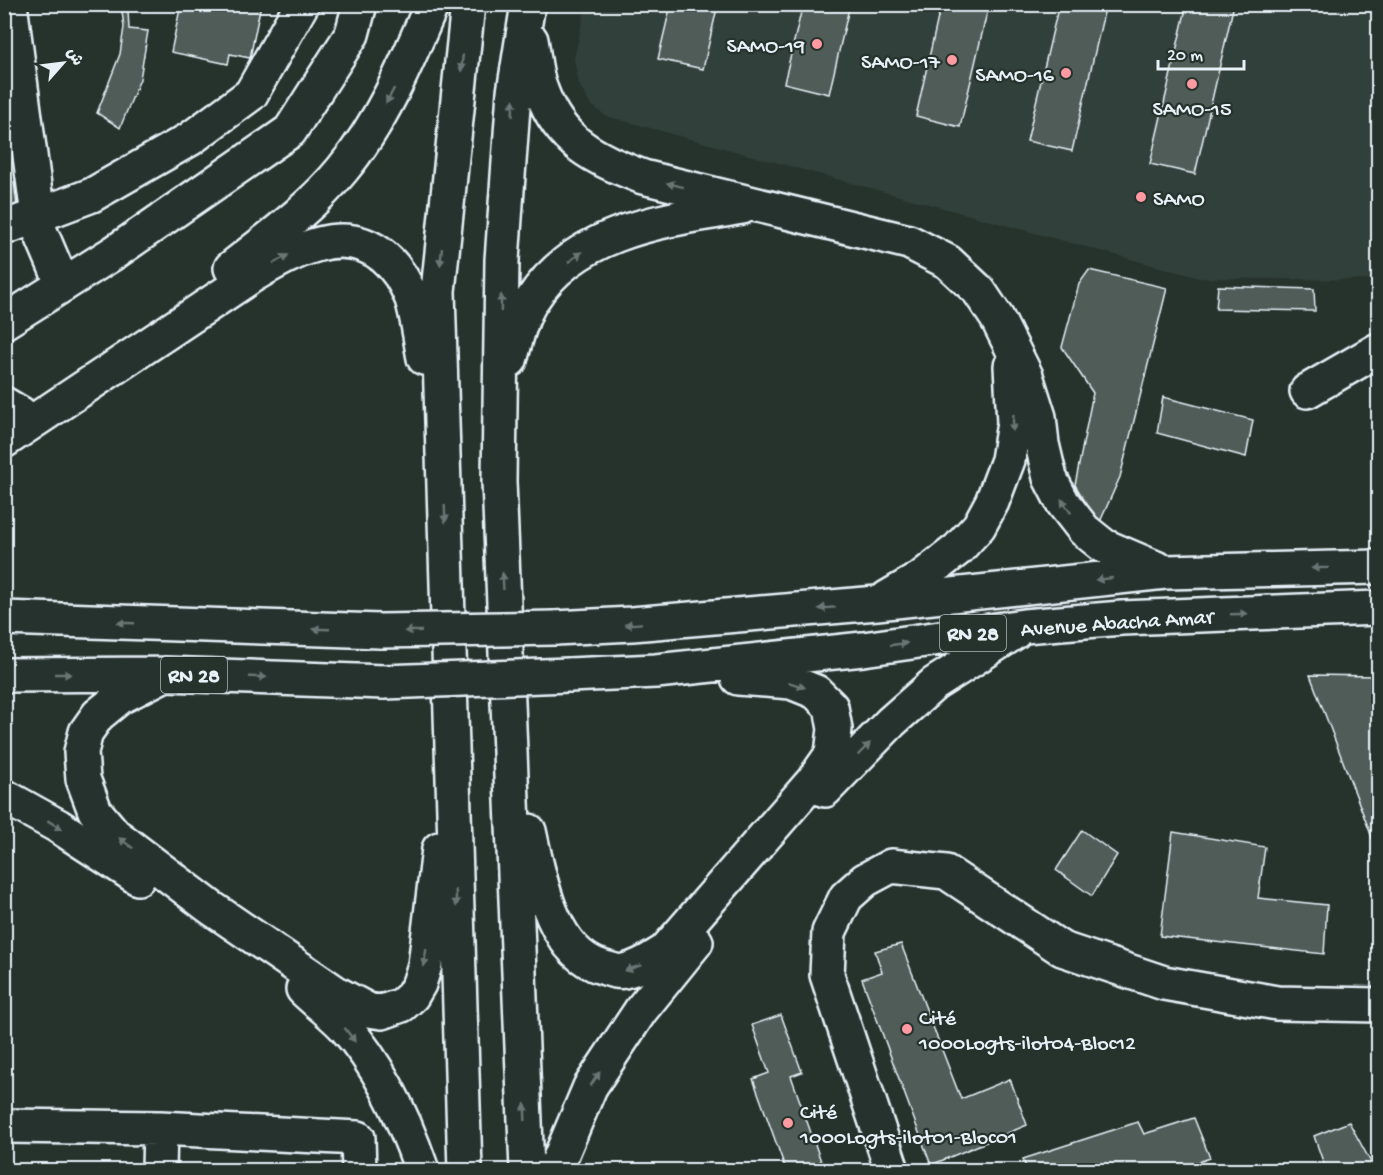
<svg xmlns="http://www.w3.org/2000/svg" width="1383" height="1175" viewBox="0 0 1383 1175" font-family="'Gochi Hand','Playpen Sans Arabic',sans-serif">
	<rect width="100%" height="100%" fill="#26332d"/>
	<filter id="ink" filterUnits="userSpaceOnUse"><feTurbulence type="fractalNoise" baseFrequency=".0167" numOctaves="2"/><feDisplacementMap in="SourceGraphic" scale="12" xChannelSelector="R" yChannelSelector="G"/><feConvolveMatrix kernelMatrix="1 2 1 2 8 2 1 2 1" color-interpolation-filters="sRGB"/></filter>
	<g filter="url(#ink)">
		<!-- built -->
		<path fill="#333f3a" d="M586,5H1378V280L1200,278L606,116L590,104L579,84L574,59Z"/>
		<!-- building -->
		<path fill="#505c59" stroke="#e8f1f8" stroke-width="1.5" d="M121,4H146L147,10H128L129,29L148,31L140,79L120,128L97,113L120,54L124,27Z
			M181,4H261L250,58L230,54L228,64L171,52Z
			M671,4H718L703,69L658,59Z
			M803,4H850L829,94L784,83Z
			M941,4H989L960,127L916,116Z
			M1059,4H1106L1072,151L1027,141Z
			M1187,4H1234L1195,174L1150,164Z
			M4,94L18,163L4,165Z
			M14,182L17,206L4,207V183Z
			M1089,270L1167,288L1120,477L1099,524L1075,485L1093,393L1062,347L1079,284Z
			M1218,286L1314,289L1315,311L1216,309Z
			M1163,397L1253,420L1246,457L1157,433Z
			M1310,675L1378,676V853Z
			M1082,830L1117,855L1092,896L1056,870Z
			M1173,832L1265,847L1258,898L1327,905L1324,954L1160,936Z
			M901,944L961,1099L1010,1079L1027,1125L931,1165L862,979L882,972L875,951Z
			M781,1015L802,1072L791,1076L823,1167L813,1170H786L753,1079L769,1073L752,1025Z
			M1194,1118L1210,1158L1176,1170H1152L1151,1168L1141,1170H1016L1026,1168L1023,1159L1138,1122L1144,1134Z
			M1349,1122L1375,1170H1326L1314,1136Z"/>
		<g fill="none" stroke-linecap="round" stroke-linejoin="round">
			<defs>
				<path id="minor" d="M10,4L40,231L63,285
					M4,228L92,195L190,139L251,94L302,4
					M4,322L115,252L290,131L352,34L360,4
					M1307,391L1378,350
					M4,404L21,414
					M4,1126L160,1128L358,1138L359,1170
					M159,1170L160,1128
					M892,1170L827,975L829,932L846,897L865,880L891,866L946,872L1062,949L1164,983L1277,1003L1378,1005"/>
				<path id="highway" d="M531,40C534,56 535,75 541,90C560,143 594,158 643,177L909,242L948,262L979,291L997,318L1026,376L1039,417L1042,444L1050,478L1063,503L1084,530L1104,546L1165,572
					M231,268C269,238 311,208 342,170C382,122 407,62 432,4
					M510,360C516,341 520,318 532,300C577,229 666,220 742,207
					M4,441L253,275C293,252 343,222 384,257C397,268 406,283 412,299C418,318 420,338 424,358
					M887,598L921,578L958,549L979,526L992,502L1008,460L1014,423L1011,366
					M4,618L380,631
					M555,628L632,624L877,603L1165,572L1378,567
					M165,674L120,697L98,715L86,732L81,752L83,779L95,811L115,835L210,907L336,993L368,1010L382,1012L402,1005L412,996L419,984L425,965L439,849
					M4,675L165,674L384,682
					M569,675L656,671L863,649L1024,626L1122,618L1378,608
					M825,790L891,722L934,684L1015,632
					M4,796L58,826L138,878
					M529,831C539,875 551,952 602,967C609,969 618,973 624,971C640,968 652,959 665,951L813,781L832,754L835,729L831,707L816,692L791,682L738,678
					M303,989C316,1002 332,1013 345,1027C380,1066 405,1121 422,1170
					M465,1170L438,291L468,4
					M527,1170L499,481L502,260L514,92L528,4
					M555,1170L590,1087L641,1010L696,942"/>
			</defs>
			<!-- minor casing -->
			<use href="#minor" stroke="#e8f1f8" stroke-width="38"/>
			<!-- highway casing -->
			<use href="#highway" stroke="#e8f1f8" stroke-width="38"/>
			<!-- minor -->
			<use href="#minor" stroke="#26332d" stroke-width="33"/>
			<!-- highway -->
			<use href="#highway" stroke="#26332d" stroke-width="33"/>
			<defs>
				<path id="highway-bridge" d="M380,631L555,628
					M384,682L569,675"/>
			</defs>
			<!-- highway-bridge casing -->
			<use href="#highway-bridge" stroke="#e8f1f8" stroke-width="38" stroke-linecap="butt"/>
			<!-- highway-bridge -->
			<use href="#highway-bridge" stroke="#26332d" stroke-width="33"/>
		</g>
		<!-- one-way arrows -->
		<defs><path id="oneway-solid" d="M-6-.8H1V-3.2L6.5 0L1 3.2V.8H-6Z" transform="scale(1.5)"/></defs>
		<g fill="#6a7674">
			<use href="#oneway-solid" transform="translate(462 63) rotate(96)"/>
			<use href="#oneway-solid" transform="translate(390 96) rotate(118)"/>
			<use href="#oneway-solid" transform="translate(513 108) rotate(-86)"/>
			<use href="#oneway-solid" transform="translate(675 185) rotate(-166)"/>
			<use href="#oneway-solid" transform="translate(441 257) rotate(96)"/>
			<use href="#oneway-solid" transform="translate(575 257) rotate(-37)"/>
			<use href="#oneway-solid" transform="translate(281 259) rotate(-29)"/>
			<use href="#oneway-solid" transform="translate(501 303) rotate(-89)"/>
			<use href="#oneway-solid" transform="translate(1013 423) rotate(93)"/>
			<use href="#oneway-solid" transform="translate(1066 506) rotate(-125)"/>
			<use href="#oneway-solid" transform="translate(445 514) rotate(88)"/>
			<use href="#oneway-solid" transform="translate(1320 568) rotate(179)"/>
			<use href="#oneway-solid" transform="translate(1104 579) rotate(174)"/>
			<use href="#oneway-solid" transform="translate(503 581) rotate(-93)"/>
			<use href="#oneway-solid" transform="translate(827 608) rotate(175)"/>
			<use href="#oneway-solid" transform="translate(1239 614) rotate(-2)"/>
			<use href="#oneway-solid" transform="translate(126 623) rotate(-178)"/>
			<use href="#oneway-solid" transform="translate(633 624) rotate(176)"/>
			<use href="#oneway-solid" transform="translate(321 629) rotate(-178)"/>
			<use href="#oneway-solid" transform="translate(413 631) rotate(179)"/>
			<use href="#oneway-solid" transform="translate(899 644) rotate(-8)"/>
			<use href="#oneway-solid" transform="translate(63 674)"/>
			<use href="#oneway-solid" transform="translate(258 677) rotate(2)"/>
			<use href="#oneway-solid" transform="translate(797 685) rotate(18)"/>
			<use href="#oneway-solid" transform="translate(864 749) rotate(-45)"/>
			<use href="#oneway-solid" transform="translate(55 825) rotate(31)"/>
			<use href="#oneway-solid" transform="translate(126 843) rotate(-143)"/>
			<use href="#oneway-solid" transform="translate(456 898) rotate(88)"/>
			<use href="#oneway-solid" transform="translate(425 958) rotate(98)"/>
			<use href="#oneway-solid" transform="translate(633 968) rotate(161)"/>
			<use href="#oneway-solid" transform="translate(350 1035) rotate(53)"/>
			<use href="#oneway-solid" transform="translate(595 1079) rotate(-56)"/>
			<use href="#oneway-solid" transform="translate(525 1112) rotate(-92)"/>
		</g>
	</g>
	<!-- markers -->
	<g fill="#ff9aa2" stroke="#26332d" stroke-width="2">
		<circle cx="817" cy="44" r="6"/>
		<circle cx="952" cy="60" r="6"/>
		<circle cx="1066" cy="73" r="6"/>
		<circle cx="1192" cy="84" r="6"/>
		<circle cx="1141" cy="197" r="6"/>
		<circle cx="907" cy="1029" r="6"/>
		<circle cx="788" cy="1123" r="6"/>
	</g>
	<g text-anchor="middle" stroke-width="4.5" stroke-linejoin="round" paint-order="stroke">
		<!-- shield labels -->
		<g fill="#26332d" stroke="#aeb8bb" stroke-width="1.5">
			<rect x="940" y="615" width="66" height="36" rx="4.5"/>
			<rect x="161" y="657" width="66" height="36" rx="4.5"/>
		</g>
		<g font-size="21" font-weight="bold" fill="#e8f1f8">
			<text x="973" y="640">RN 28</text>
			<text x="194" y="682">RN 28</text>
		</g>
		<!-- poi labels -->
		<g font-size="22" fill="#e8f1f8" stroke="#26332d" text-anchor="end">
			<text x="805" y="52">SAMO-19</text>
			<text x="940" y="68">SAMO-17</text>
			<text x="1054" y="81">SAMO-16</text>
			<text x="1192" y="115" text-anchor="middle">SAMO-15</text>
			<text x="1153" y="205" text-anchor="start">SAMO</text>
			<text x="919" y="1024" text-anchor="start">Cité<tspan x="919" dy="25">1000Logts-ilot04-Bloc12</tspan></text>
			<text x="800" y="1118" text-anchor="start">Cité<tspan x="800" dy="25">1000Logts-ilot01-Bloc01</tspan></text>
		</g>
		<!-- street labels -->
		<g font-size="22" fill="#e8f1f8" stroke="#26332d">
			<text transform="translate(1117 621) rotate(-4)" y="8">Avenue Abacha Amar</text>
		</g>
	</g>
	<!-- margin -->
	<rect width="1383" height="1175" fill="none" stroke="#26332d" stroke-width="24"/>
	<rect x="12" y="12" width="1359" height="1151" fill="none" stroke="#e8f1f8" stroke-width="2" filter="url(#ink)"/>
	<!-- north arrow -->
	<g transform="translate(63 63) rotate(62)" stroke="#26332d" stroke-width="4.5" paint-order="stroke">
	<path d="M0-4.5L10 22L0 15L-10 22Z" fill="#e8f1f8"/>
	<text y="-9" font-size="16" font-weight="bold" text-anchor="middle" fill="#e8f1f8">ش</text>
	</g>
	<!-- scale -->
	<path d="M1158 60v9h86v-9" fill="none" stroke="#e8f1f8" stroke-width="3"/>
	<text x="1167" y="60" font-size="18" fill="#e8f1f8" stroke="#26332d" stroke-width="4.5" paint-order="stroke">20 m</text>
</svg>
